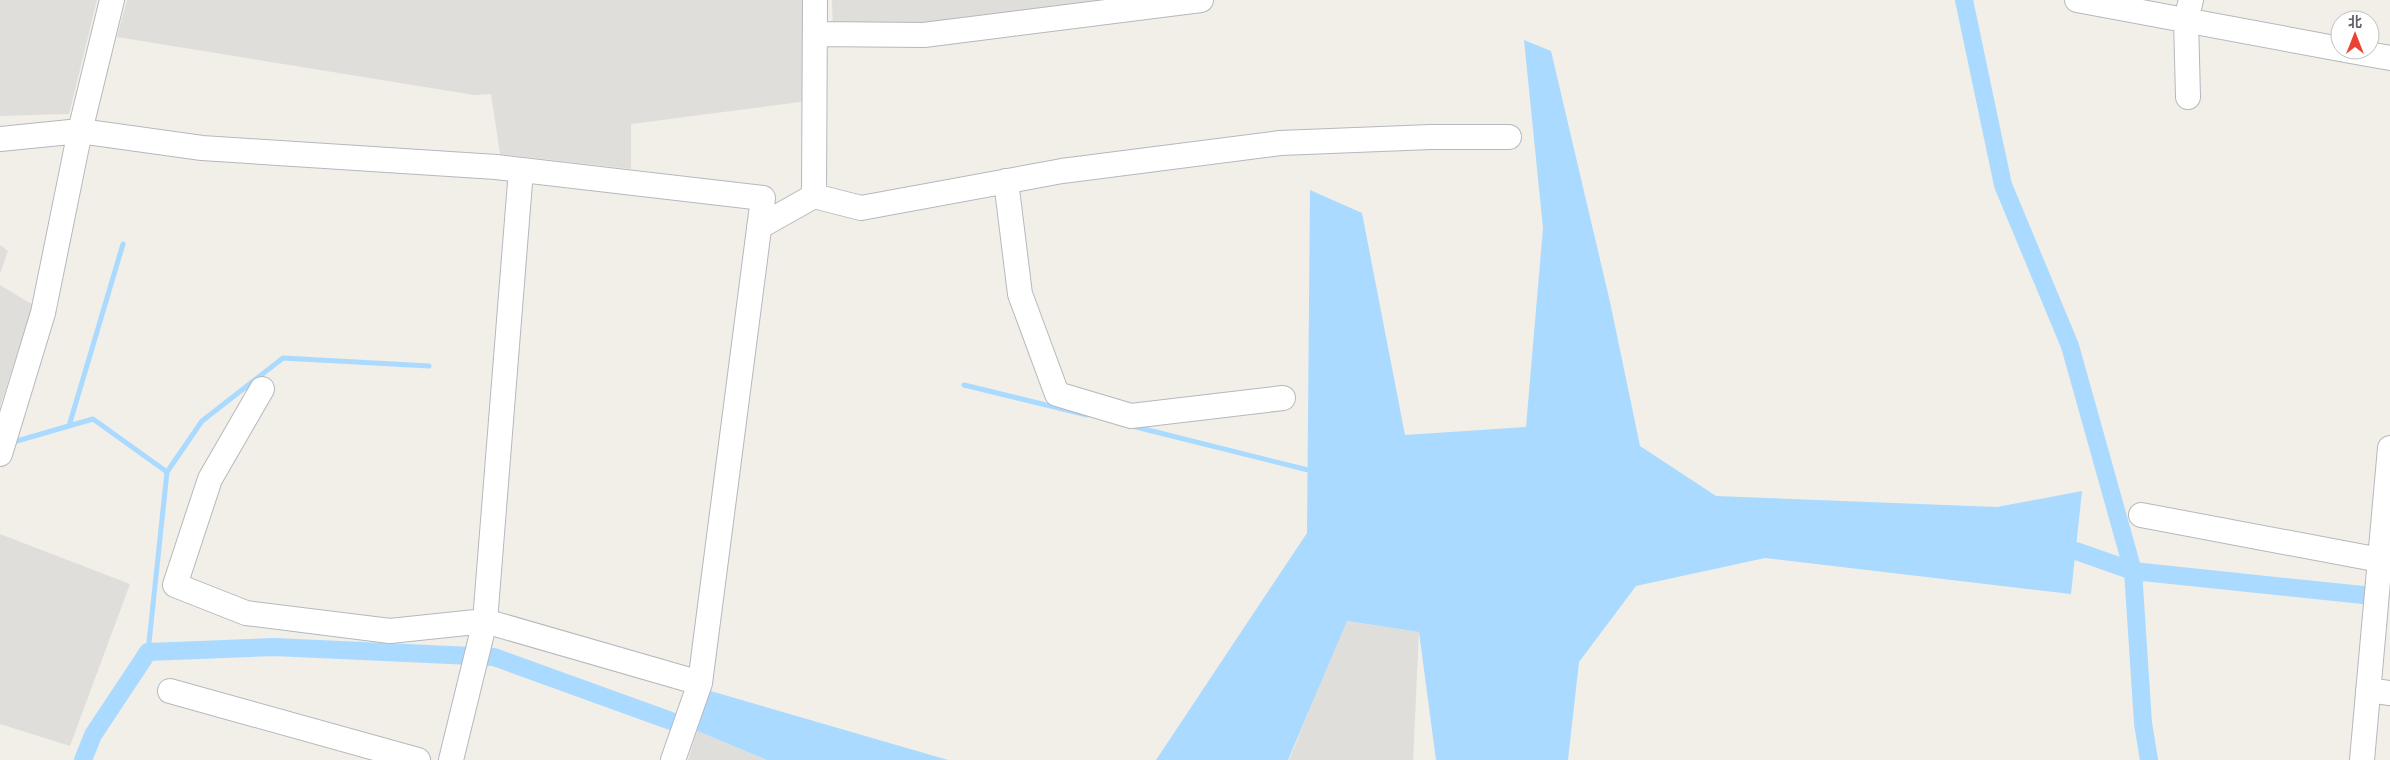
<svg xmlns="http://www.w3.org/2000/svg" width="2390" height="760" viewBox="0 0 2390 760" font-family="'Roboto Condensed','Noto Sans SC',sans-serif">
	<rect width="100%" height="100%" fill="#f1efe8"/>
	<!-- industrial -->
	<path fill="#e0deda" d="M0,0H97L69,114L0,116Z
		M127,0H815V34L802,40L815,100L631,124V169L500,154L491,94L474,95L117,37Z
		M832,0H1143L833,33Z
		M0,245L8,251L0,274Z
		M0,285L33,305L0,407Z
		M0,534L130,584L70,746L0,724Z
		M1346,621L1419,632L1413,760H1289Z
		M697,731L767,760H688Z"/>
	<!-- water -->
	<path fill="#aadaff" d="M1524,40L1551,51L1610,302L1640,446L1716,496L1997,507L2082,491L2071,594L1765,558L1636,586L1579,662L1568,760H1436L1419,632L1347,621L1288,760H1156L1307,533L1310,190L1362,213L1405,435L1526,427L1543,228Z
		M697,687L948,760H767L678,723Z"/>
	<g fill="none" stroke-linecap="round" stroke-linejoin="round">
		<!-- stream -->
		<path stroke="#aadaff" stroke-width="5" d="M964,385L1087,415
			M69,426L123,244
			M1132,426L1308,470
			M10,443L93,419L167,472L148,652
			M167,472L202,421L283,358L429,366"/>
		<!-- canal -->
		<path stroke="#aadaff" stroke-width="18" d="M1964,0L2003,185L2070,346L2133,571L2143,723L2149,760
			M2076,551L2133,571L2363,595
			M83,760L93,735L148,652L274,647L494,657L671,721"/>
		<defs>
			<path id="minor" d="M2077,0L2340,49
				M815,34L924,35L1201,0
				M2345,50L2390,58
				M2188,97L2186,20L2191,0
				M0,139L80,131L202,148L496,167L763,198L700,683L673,760
				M1006,181L1020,294L1057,394L1131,416L1283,398
				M814,196L861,208L1062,171L1280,143L1431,137H1509
				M759,227L814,196L815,0
				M262,389L210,479L175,585L246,613L390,631L485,621L700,683
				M0,454L43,313L80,131L112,0
				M2141,515L2380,560
				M2368,690L2390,693
				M170,691L418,760
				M451,760L485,621L521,170
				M2362,760L2390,448"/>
		</defs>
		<!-- minor casing -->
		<use href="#minor" stroke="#b5b8bc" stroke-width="26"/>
		<!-- minor -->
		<use href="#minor" stroke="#fff" stroke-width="24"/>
	</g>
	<!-- north arrow -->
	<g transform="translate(2355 35)"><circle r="24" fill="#ffffff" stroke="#bfc1c3"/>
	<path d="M0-4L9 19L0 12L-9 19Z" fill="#ea4335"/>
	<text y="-8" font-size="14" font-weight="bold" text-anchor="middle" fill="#5f6368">北</text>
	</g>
</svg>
